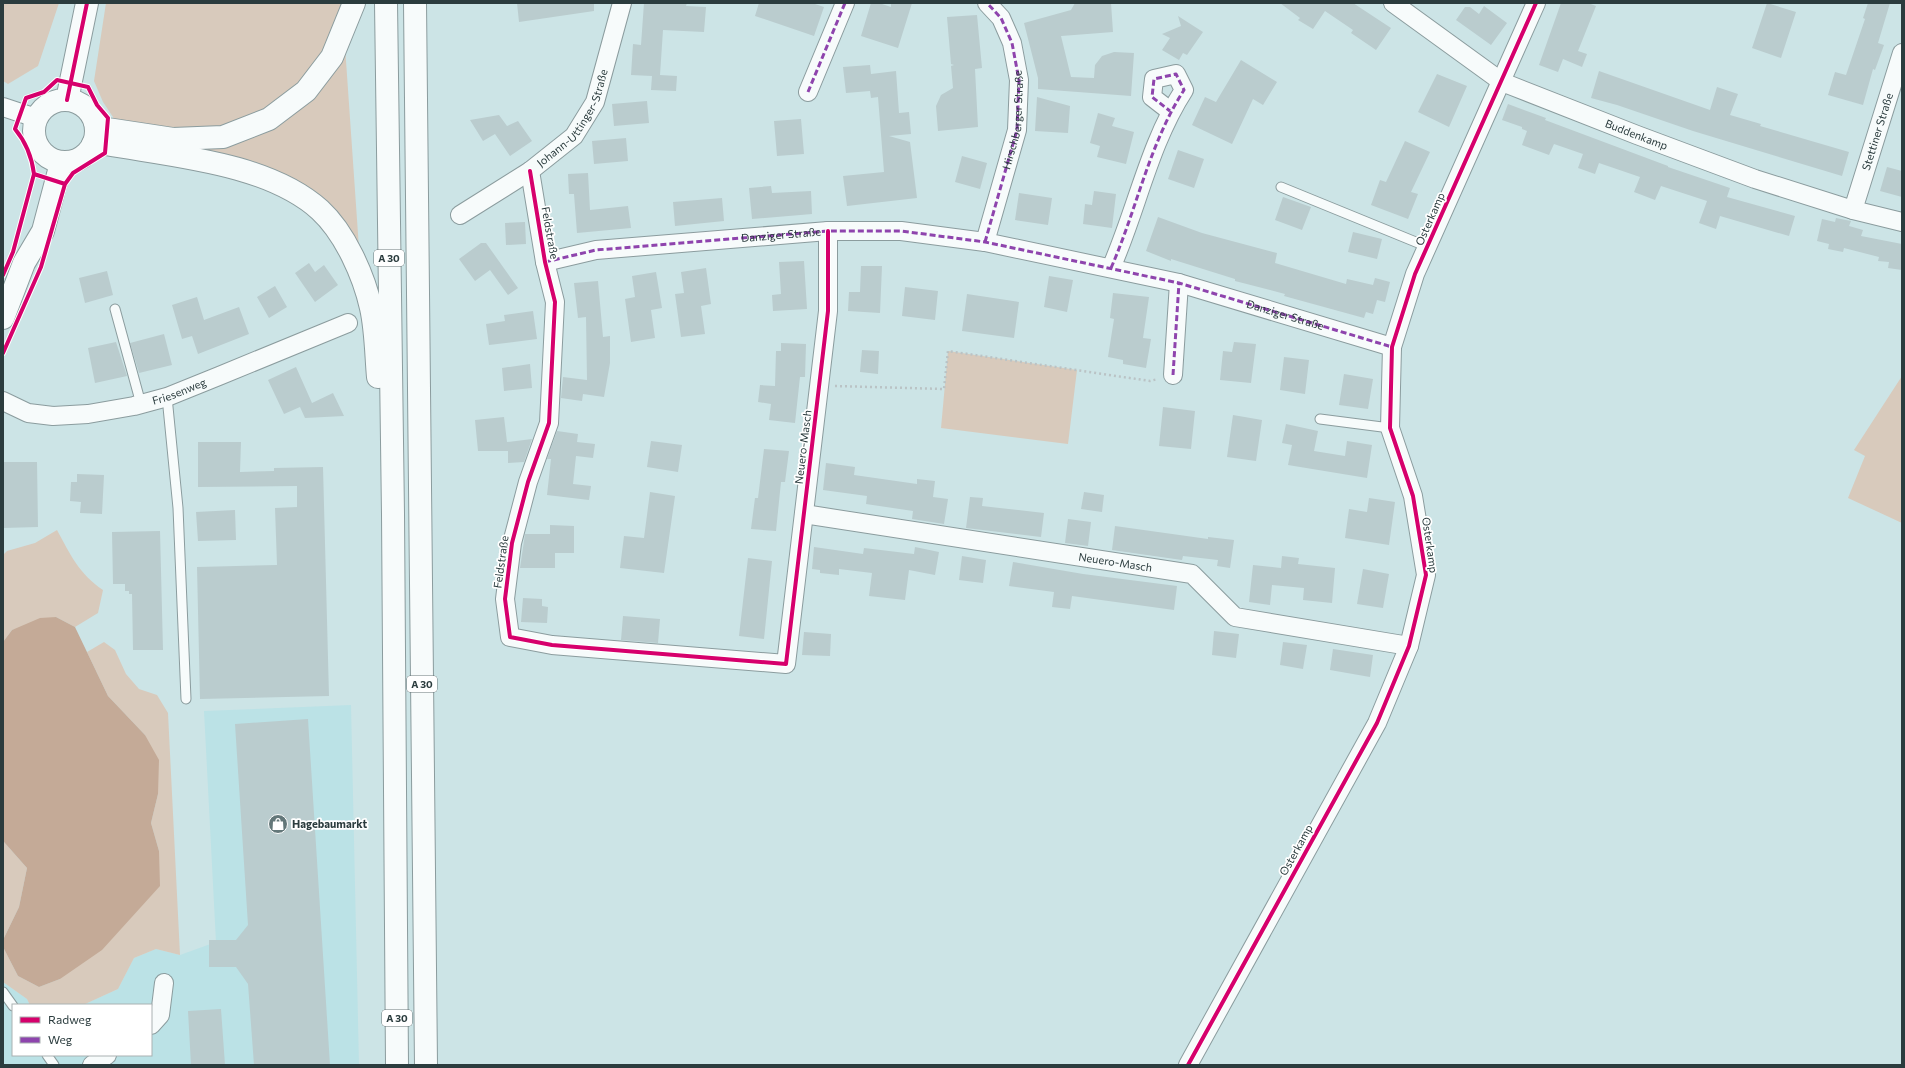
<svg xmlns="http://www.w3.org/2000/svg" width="1905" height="1068" viewBox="0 0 1905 1068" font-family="Commissioner,sans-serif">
	<rect width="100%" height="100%" fill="#cce4e6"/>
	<!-- built -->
	<path fill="#bbe2e6" d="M351,705L359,1065H3V982L27,999L30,1005H13V1055H151V1005H83L118,989L134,958L156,949L180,955L216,942L204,711Z"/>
	<!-- green -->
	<path fill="#d8cabc" d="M3,3H59L38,66L8,84L3,81Z
		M106,3H342L363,306L334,237L282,192L225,170L112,154L113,117L103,102L94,81Z
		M948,351L1077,370L1068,444L941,428Z
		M1902,376V523L1848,498L1865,456L1854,450Z
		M57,530C70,554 79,574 103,590L98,613L75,627L56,617L12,630L3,642V555L7,551L35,543Z
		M104,642L115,650L126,674L139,689L157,695L168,713L180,955L156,949L134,958L118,989L83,1005H30L27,999L3,982V947L18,976L39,987L60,979L159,851L151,823L158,794L145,735L108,696L87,652Z
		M3,837L4,842L27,868L19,907L3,940Z"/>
	<!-- water -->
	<path fill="#c4aa97" d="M56,617L75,627L108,696L145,735L159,760L158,794L151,823L159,851L160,886L102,950L60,979L39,987L18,976L3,947V940L19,907L27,868L4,842L3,837V642L12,630L40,618Z"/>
	<!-- building -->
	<path fill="#baccce" d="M517,3H594V11L519,22Z
		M644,3H687L686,6L706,7L704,32L663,30L660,75L677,76L676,91L651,90L652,76L631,75L633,44L641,45Z
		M759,3H812L824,7L814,36L755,16Z
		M871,3H879L891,7V3H912L898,48L861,36Z
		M1075,3H1111L1113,32L1061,36L1071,77L1094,78L1095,65L1102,56L1114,52L1134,53L1131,96L1038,89V78L1024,23L1071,10Z
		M1280,3H1353L1391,28L1376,50L1351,33L1353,30L1325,11L1313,29L1298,20L1300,18Z
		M1561,3H1588L1596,6L1578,51L1587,54L1582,67L1563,59L1558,72L1539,65Z
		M1767,3L1796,12L1781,58L1752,48Z
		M1868,3H1890L1878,43L1884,45L1875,70L1873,69L1863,105L1828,95L1835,72L1846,75L1865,19L1863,18Z
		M1484,6L1507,23L1491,45L1456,20L1465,7H1470L1479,14Z
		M977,15L982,68L975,69L978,127L938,131L936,106L941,95L953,88L951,66L954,65L951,64L947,17Z
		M1178,16L1203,32L1187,55L1183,53L1179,60L1162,50L1170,38L1162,34L1181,26Z
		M1241,60L1277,82L1263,105L1253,99L1232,144L1192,125L1205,97L1216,102Z
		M870,65L871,74L896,71L899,113L909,112L911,134L889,136L910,142L917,198L847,206L843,176L884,172L878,97L871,98L870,91L846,93L843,67Z
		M1599,71L1710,110L1717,87L1738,94L1730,115L1761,124L1760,126L1849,152L1842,176L1693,131L1617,105L1591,98Z
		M1437,74L1467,86L1449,127L1418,112Z
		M1037,97L1070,106L1068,133L1035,131Z
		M647,101L649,123L614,126L612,104Z
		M1508,104L1546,118L1545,120L1668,166V167L1730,188L1727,197L1795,216L1789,236L1720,216L1716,229L1699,223L1707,201L1661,186L1655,200L1634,192L1640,177L1599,163L1595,174L1578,168L1583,154L1554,144L1549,155L1522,145L1527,131L1522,129V127L1502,120Z
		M1098,113L1115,118L1112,126L1134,132L1126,164L1097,157L1100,146L1090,143Z
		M499,115L507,126L518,121L532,141L510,156L495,134L483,141L470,120Z
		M801,119L804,154L777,156L774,121Z
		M626,138L628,161L594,164L592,141Z
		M1405,141L1430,152L1411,192L1418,194L1408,219L1371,205L1380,180L1386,182Z
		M1178,150L1204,159L1194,188L1168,179Z
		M962,156L987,163L980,189L955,182Z
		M1887,167L1902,171V197L1880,191Z
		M588,173L590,210L628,206L631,228L577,233L574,194H569L568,174Z
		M771,186L772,193L811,191L812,214L752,219L749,188Z
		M1094,191L1116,194L1112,228L1083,224L1085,204L1092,205Z
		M1019,193L1052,198L1048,225L1015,220Z
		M1283,197L1311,207L1302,230L1275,220Z
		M722,198L724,221L675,226L673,202Z
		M1158,217L1202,233L1277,253L1275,263L1346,284L1347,279L1373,285L1375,278L1390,282L1385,302L1377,300L1373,314L1366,312L1364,318L1284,296L1285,294L1235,281V279L1171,259V261L1146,251Z
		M1836,218L1851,221L1849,226L1863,230L1861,236L1902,244V270L1888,268L1889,262L1878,261L1879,257L1844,248L1843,252L1828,249L1829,244L1817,241L1822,219L1835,222Z
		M525,222L526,244L506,245L505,223Z
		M1353,232L1382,239L1377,259L1348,252Z
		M481,243H486L518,288L508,295L490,270L475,281L459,259Z
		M804,261L807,309L773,311L772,295L781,294L779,262Z
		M309,263L315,272L324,265L338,285L315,302L295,273Z
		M861,266H882L880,313L848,311L849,292H860Z
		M706,268L711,304L701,306L705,334L681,337L675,294L684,293L681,272Z
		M107,271L113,295L85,303L79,278Z
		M656,272L662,308L651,310L655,338L631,342L625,299L635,297L632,276Z
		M1049,276L1073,280L1067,312L1044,307Z
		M598,281L603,337L610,336V363L604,397L583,394L582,401L561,398L563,377L587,380L586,317L578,318L574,283Z
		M275,286L287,307L269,318L257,297Z
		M905,287L938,291L935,320L902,316Z
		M1113,293L1149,297L1143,338L1151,339L1146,368L1123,364V360L1108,357L1114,319L1110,318Z
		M967,294L1019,302L1014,338L962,331Z
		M197,297L204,320L239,307L249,334L198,354L192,336L182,339L172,305Z
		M533,311L537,339L489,345L486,324L505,321L504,315Z
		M164,334L172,365L139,373L130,343Z
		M116,342L127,376L95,383L88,348Z
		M1234,342L1256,344L1251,383L1220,380L1223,351L1232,352Z
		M781,343L806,344L805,377H800L795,423L769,420L771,404L758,402L760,385L775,386L776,351H781Z
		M862,350L879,351L878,374L860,372Z
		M1284,357L1309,360L1305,394L1280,390Z
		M530,364L532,388L504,391L502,368Z
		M296,367L312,403L333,393L344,416L305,418L300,407L284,414L268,380Z
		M1344,374L1373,379L1368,409L1339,405Z
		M1163,407L1195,411L1191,449L1159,446Z
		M1233,415L1262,420L1256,461L1227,457Z
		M504,417L507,442L532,439L524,462L508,463V451H478L475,420Z
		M1286,424L1318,431L1314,451L1345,456L1347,441L1372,445L1367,478L1288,465L1292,445L1282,443Z
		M557,431L578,434L577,442L595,444L593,458L576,456L573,484L591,486L589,500L547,495L551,459H547Z
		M651,441L682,445L678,472L647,467Z
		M198,442H241L240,472L274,471V468L323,467L329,696L200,699L197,567L277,565L275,508L297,507V486L198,487Z
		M764,449L789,451L785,482H781L776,531L751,529L755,498H758Z
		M3,462H37L38,527L3,528Z
		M826,463L855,467L854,475L917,484V479L935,481L933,497L948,499L944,524L912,519L913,511L866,504L867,496L823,490Z
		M77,474L104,475L102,514L80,513L81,502L70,501L71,482H77Z
		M650,492L675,496L664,573L620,568L624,536L644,538Z
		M1084,492L1104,495L1102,512L1081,509Z
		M970,497L983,498L982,506L1044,513L1041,537L966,528Z
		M1369,498L1395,502L1389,545L1345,538L1349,509L1367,512Z
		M235,510L236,540L198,541L196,512Z
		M1068,519L1091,522L1088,546L1065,543Z
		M550,525L574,526V553H555V568H520L525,534H550Z
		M1115,526L1208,539V537L1234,540L1230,568L1217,566L1218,560L1183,556L1182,560L1112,550Z
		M160,531L163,650H133L132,594H129V591H125V584H113L112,532Z
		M814,547L863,554L864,548L914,554L915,547L939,552L935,575L909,570L905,600L869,596L872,573L839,569V575L820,573V570L812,569Z
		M962,556L986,560L983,583L959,580Z
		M1282,556L1299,558L1298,564L1335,568L1332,603L1303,600L1304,588L1272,585L1270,605L1249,602L1253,565L1281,568Z
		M748,558L772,561L764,639L739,636Z
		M1013,562L1083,574L1177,586L1174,610L1072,596L1070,609L1052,607L1054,592L1009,586Z
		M1363,569L1389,574L1383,608L1357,604Z
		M523,598L542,599V606L548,607L547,623L521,622Z
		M623,616L660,619L658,643L621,640Z
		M1214,631L1239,634L1236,658L1212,655Z
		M804,632L831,634L830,656L802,655Z
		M1283,642L1307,645L1303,669L1280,665Z
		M1333,649L1373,655L1370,677L1330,670Z
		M308,719L330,1065H254L248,984L236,967H209V940H236L248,925L235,724Z
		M221,1009L225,1065H191L188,1011Z"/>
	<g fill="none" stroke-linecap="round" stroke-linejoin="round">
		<defs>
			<path id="service" d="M1281,187L1428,247
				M115,309L141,404
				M167,397L178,508L186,699
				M1320,419L1390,428
				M3,992L13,1006
				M47,1055L54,1065"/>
			<g id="minor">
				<path id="s1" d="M1393,3L1502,82L1637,135L1755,179L1853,210L1902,222"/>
				<path d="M808,92L845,3"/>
				<path d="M3,107L36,118"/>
				<path d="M530,171L545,262L555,302L549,423L528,482L512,543L505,599L510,637L552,645L786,664L828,311V231"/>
				<path id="s2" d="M1853,210L1902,53"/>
				<path id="s3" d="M460,215L530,171L574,136L595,102L622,3"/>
				<path d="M985,242L1017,130L1019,80L1012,43L1001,18L987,3"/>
				<path d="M545,262L596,250L828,231H901L985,242L1179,283L1392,347"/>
				<path d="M1111,268C1137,209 1149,144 1184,90L1176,74L1154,79L1152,97L1170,111"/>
				<path d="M1173,375L1179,283"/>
				<path id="s4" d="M3,401L28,413L53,416L88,414L134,406L167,397L219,376L348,323"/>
				<path id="s5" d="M804,514L1192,574L1235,617L1409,646"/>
				<path d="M151,1025L160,1015L164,983"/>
				<path d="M92,1065L107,1055"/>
				<path d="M1188,1065L1377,723L1409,646L1426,575L1413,496L1390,428L1392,347L1415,274L1536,3"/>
			</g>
			<path id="secondary" d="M34 131a31 31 0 1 1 62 0a31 31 0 1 1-62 0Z
				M67,100L87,3
				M3,318L24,263L43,231L61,163"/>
			<path id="motorway" d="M386,3L393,514L397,1065
				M415,3L426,1065
				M95,122L107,129L173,139L223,137L269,119L306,91L332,57L354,3
				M93,144H106C173,156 268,163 320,210C345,233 364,276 371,308C376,330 376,355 378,377"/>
		</defs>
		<!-- service casing -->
		<use href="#service" stroke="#8b9c9e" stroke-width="11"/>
		<!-- minor casing -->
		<use href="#minor" stroke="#8b9c9e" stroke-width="20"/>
		<!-- secondary casing -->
		<use href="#secondary" stroke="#8b9c9e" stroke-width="24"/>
		<!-- motorway casing -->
		<use href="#motorway" stroke="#8b9c9e" stroke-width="24"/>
		<!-- path -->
		<path stroke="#bac3c5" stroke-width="2.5" stroke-dasharray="2 3" stroke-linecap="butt" d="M835,386L944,389L948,351L1150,381L1158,379"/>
		<!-- service -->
		<use href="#service" stroke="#f7fbfb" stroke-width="9"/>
		<!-- minor -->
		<use href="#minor" stroke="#f7fbfb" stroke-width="18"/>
		<!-- secondary -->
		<use href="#secondary" stroke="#f7fbfb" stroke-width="22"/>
		<!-- motorway -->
		<use href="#motorway" stroke="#f7fbfb" stroke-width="22"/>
		<!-- quiet -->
		<g stroke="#8e44ad" stroke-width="3" stroke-dasharray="6 3" stroke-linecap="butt">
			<path d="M808,92L845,3"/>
			<path id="s6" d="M985,242L1017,130L1019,80L1012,43L1001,18L987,3"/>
			<path id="s7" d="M545,262L596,250L828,231H901L985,242L1179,283L1392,347"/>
			<path d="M1111,268C1137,209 1149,144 1184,90L1176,74L1154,79L1152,97L1170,111"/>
			<path d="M1173,375L1179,283"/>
		</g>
		<defs>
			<path id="cycleway" d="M57,80L88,87L97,105L108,118L105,153L73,173L65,184L34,174C32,158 25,141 15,129L26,98L44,92Z
				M67,100L87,3
				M530,171L545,262L555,302L549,423L528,482L512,543L505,599L510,637L552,645L786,664L828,311V231
				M3,275L13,252L34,174
				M3,353L41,267L65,184
				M1188,1065L1377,723L1409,646L1426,575L1413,496L1390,428L1392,347L1415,274L1536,3"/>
		</defs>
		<!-- cycleway casing -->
		<use href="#cycleway" stroke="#fff" stroke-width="6"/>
		<!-- cycleway -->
		<use href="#cycleway" stroke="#d6006c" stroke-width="4"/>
	</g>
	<!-- icons -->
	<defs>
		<symbol id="shop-disc" viewBox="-11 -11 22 22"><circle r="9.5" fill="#637779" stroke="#fff"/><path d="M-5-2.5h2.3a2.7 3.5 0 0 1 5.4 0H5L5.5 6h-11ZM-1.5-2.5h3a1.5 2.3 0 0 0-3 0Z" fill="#fff"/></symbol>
	</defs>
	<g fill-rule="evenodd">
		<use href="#shop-disc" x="267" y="813" width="22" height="22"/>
	</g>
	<g text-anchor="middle" stroke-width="3.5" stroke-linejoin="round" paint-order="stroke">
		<!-- shield labels -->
		<g fill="#fff" stroke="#6b7678" stroke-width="1">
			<rect x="374" y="250" width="30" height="16" rx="3"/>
			<rect x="407" y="676" width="30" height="16" rx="3"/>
			<rect x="382" y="1010" width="30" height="16" rx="3"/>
		</g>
		<g font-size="10" font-weight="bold" fill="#2b3c3e">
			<text x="389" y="262">A 30</text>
			<text x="422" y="688">A 30</text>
			<text x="397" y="1022">A 30</text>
		</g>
		<!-- street labels -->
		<g font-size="11" fill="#2b3c3e" stroke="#fff">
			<text dy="4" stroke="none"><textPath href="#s3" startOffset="153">Johann-Uttinger-Straße</textPath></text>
			<text dy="4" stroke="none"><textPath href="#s6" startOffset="126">Hirschberger Straße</textPath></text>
			<text dy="4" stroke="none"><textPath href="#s2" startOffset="82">Stettiner Straße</textPath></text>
			<text dy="4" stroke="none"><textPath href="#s1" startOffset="279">Buddenkamp</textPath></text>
			<text transform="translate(1430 219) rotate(-66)" y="4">Osterkamp</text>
			<text transform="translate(550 233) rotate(80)" y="4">Feldstraße</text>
			<text dy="4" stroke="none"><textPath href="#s7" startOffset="238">Danziger Straße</textPath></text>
			<text dy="4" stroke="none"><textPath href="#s7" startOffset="752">Danziger Straße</textPath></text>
			<text dy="4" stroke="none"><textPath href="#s4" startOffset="182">Friesenweg</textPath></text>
			<text transform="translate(803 447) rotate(-83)" y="4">Neuero-Masch</text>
			<text transform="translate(1430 545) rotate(82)" y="4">Osterkamp</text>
			<text transform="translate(501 562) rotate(-82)" y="4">Feldstraße</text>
			<text dy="4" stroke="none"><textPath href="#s5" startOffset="315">Neuero-Masch</textPath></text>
			<text transform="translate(1296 850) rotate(-61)" y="4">Osterkamp</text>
		</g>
		<!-- poi labels -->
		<g font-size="11" font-weight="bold" fill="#2b3c3e" stroke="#fff" text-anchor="start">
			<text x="292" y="828">Hagebaumarkt</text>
		</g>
	</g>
	<!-- border -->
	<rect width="1905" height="1068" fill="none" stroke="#2b3c3e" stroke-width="8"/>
	<!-- legend -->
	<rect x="12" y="1004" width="140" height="52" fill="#ffffff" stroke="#aab1b2"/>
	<rect x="20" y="1017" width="20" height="6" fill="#d6006c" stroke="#aab1b2"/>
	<text x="48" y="1024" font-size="12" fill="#2b3c3e">Radweg</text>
	<rect x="20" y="1037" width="20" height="6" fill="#8e44ad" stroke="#aab1b2"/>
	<text x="48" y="1044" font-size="12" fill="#2b3c3e">Weg</text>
</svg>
